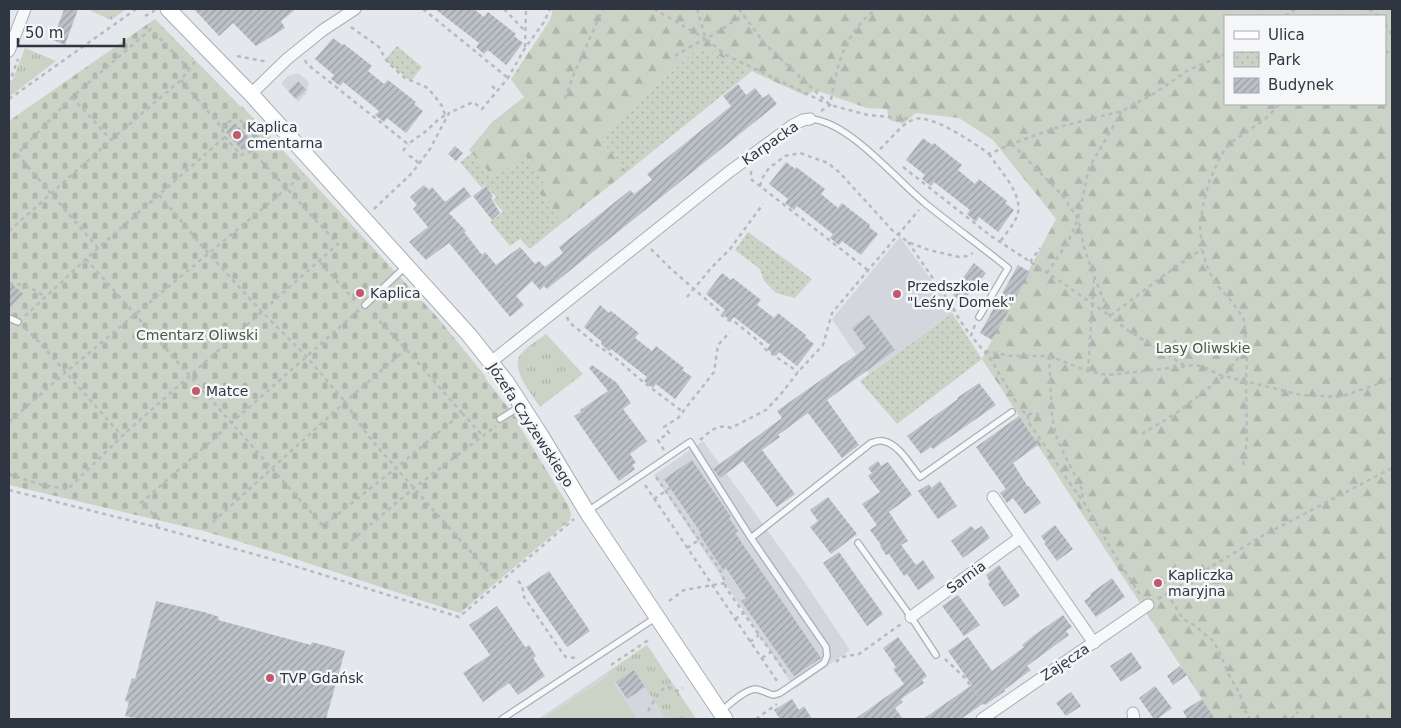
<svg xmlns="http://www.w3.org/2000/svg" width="1401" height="728" viewBox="0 0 1401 728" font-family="'DejaVu Sans',sans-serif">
	<defs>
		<pattern id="grass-tufts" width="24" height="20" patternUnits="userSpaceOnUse" patternTransform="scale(1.25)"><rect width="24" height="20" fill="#cad3c6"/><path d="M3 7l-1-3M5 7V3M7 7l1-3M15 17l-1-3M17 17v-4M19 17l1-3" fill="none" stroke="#aeb6ab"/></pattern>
		<pattern id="forest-firs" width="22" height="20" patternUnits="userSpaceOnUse" patternTransform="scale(1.25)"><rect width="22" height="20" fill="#cad3c6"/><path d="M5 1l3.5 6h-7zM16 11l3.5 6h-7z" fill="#aeb6ab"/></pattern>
		<pattern id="cemetery-stones" width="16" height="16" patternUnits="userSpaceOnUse" patternTransform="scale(1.25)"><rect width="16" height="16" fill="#cad3c6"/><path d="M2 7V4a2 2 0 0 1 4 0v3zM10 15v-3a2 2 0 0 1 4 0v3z" fill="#aeb6ab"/></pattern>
		<pattern id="park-dots" width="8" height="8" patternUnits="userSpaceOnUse" patternTransform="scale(1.25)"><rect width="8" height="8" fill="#cad3c6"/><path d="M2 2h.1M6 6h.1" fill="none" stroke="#aeb6ab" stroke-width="1.8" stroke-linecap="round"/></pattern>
		<pattern id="building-hatch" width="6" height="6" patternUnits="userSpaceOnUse" patternTransform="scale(1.25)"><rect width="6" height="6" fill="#bcc1c7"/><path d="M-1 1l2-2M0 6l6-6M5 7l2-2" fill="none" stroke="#999ea3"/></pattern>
	</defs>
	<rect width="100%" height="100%" fill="#e4e7eb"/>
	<!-- built -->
	<path fill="#d3d6dc" d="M298,73L309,82L306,94L298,102L281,83L288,76Z
		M900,237L954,311L869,374L832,319Z
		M703,441L801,577L850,650L795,689L654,475Z
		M647,645L696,719H538Z"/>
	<!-- grass -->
	<path fill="url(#grass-tufts)" d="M92,9H126L111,20L91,11Z
		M25,48L56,61L9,97V89Z
		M546,334L583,374L540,407C532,394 509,368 521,354C528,346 538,340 546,334Z
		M647,645L696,719H666L634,670L614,683L607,673Z"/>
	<!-- forest -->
	<path fill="url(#forest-firs)" fill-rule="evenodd" d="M553,9H1392V719H1215L982,359L1056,219L993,140L959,118L916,113L903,124L889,120L887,109L867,108L815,90L806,96L699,47L599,138L627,172L562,223L536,189L525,156L494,178L469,150L492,122L524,97L511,79L550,20ZM1225,16H1385V104H1225Z"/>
	<!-- cemetery -->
	<path fill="url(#cemetery-stones)" d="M155,19L241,107L242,106L437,317L486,377L485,378L517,419L521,425L520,427L569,507L571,514L570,520L460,613L280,554L204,531L9,485V121Z"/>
	<!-- park -->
	<path fill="url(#park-dots)" d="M397,46L422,67L411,81L385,60Z
		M699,47L752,71L627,172L599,138Z
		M472,153L494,178L525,155L546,180L536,189L562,223L530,249L520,239L510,246L490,222L503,212L493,200L496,197L485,185L482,188L460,162Z
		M748,232L812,279L795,298L776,293L764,281L760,269L735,250Z
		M952,313L982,359L897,424L860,381Z"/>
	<!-- pitch -->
	<path fill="#cad3c6" d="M609,676L637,719H543Z"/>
	<!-- building -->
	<path fill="url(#building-hatch)" d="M64,9H78L65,45L53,40Z
		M194,9H296L281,21L285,28L256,46L233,23L219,36Z
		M435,9H474L484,17L488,12L516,34L514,36L523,43L506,65L488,50L484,54L476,47L479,43Z
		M333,38L342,45L344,44L372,66L368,71L384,84L388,80L416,102L414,104L423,111L406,133L387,118L384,122L375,115L379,111L343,82L340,86L331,79L334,75L315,59Z
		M298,81L306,90L296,99L288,91Z
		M738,84L746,95L755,88L763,98L769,94L777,104L547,289L544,286L540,290L532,281L516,296L524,305L510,317L449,243L426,260L409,242L428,227L413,209L417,205L410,197L424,185L429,190L432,187L445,202L464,187L471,196L449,213L466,231L464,232L482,255L485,252L496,265L520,247L535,264L539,261L545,267L563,253L559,247L630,190L634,194L652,180L647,174L731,106L723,96Z
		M235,123L252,141L242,150L226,132Z
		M923,138L932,145L934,143L962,165L958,170L975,184L979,179L1007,201L1005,203L1014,210L998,232L979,217L976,222L967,214L970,210L934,182L931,186L922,179L925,175L906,160Z
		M455,146L463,153L456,161L448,154Z
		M786,162L795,169L796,167L825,189L821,194L838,208L842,203L870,225L869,227L878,234L861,255L842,241L839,245L830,238L833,234L797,206L794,210L785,203L788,199L769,184Z
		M486,186L493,196L491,198L500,213L492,220L473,196Z
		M974,263L986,273L962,302L953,295L960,285L958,284Z
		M1018,265L1030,272L992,340L980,333Z
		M722,273L731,280L733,278L761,300L757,305L774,318L778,313L806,335L805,337L814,344L797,366L779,352L776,356L767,349L770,345L734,317L730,321L722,313L725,310L706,294Z
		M9,281L23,294L9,309Z
		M600,305L609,313L611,311L639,333L635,338L652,351L656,346L684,368L682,370L692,377L675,399L656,384L653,388L644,381L647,377L611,349L609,351L601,344L602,342L584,327Z
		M869,315L895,350L827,400L859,445L842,458L808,413L778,435L780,437L762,450L795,494L777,507L743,461L720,478L713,469L782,418L777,411L866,348L852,328Z
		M592,365L617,383L631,403L623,409L647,441L630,454L636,463L632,465L635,469L619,481L574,416L581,412L580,410L608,391L589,368Z
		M979,383L996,405L933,449L931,447L921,454L907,436L958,399L957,398Z
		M1019,416L1038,445L1013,463L1028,487L1029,486L1041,503L1025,514L1013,498L1007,503L1000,493L1006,489L976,447Z
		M692,460L731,517L729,518L738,531L735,533L821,658L794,676L741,601L746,598L726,568L723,570L699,534L701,533L664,479Z
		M878,461L881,466L888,462L912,495L889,512L908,541L901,545L916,565L923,560L935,578L918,590L907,574L904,576L889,554L886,555L880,546L881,545L870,530L877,525L862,504L880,492L868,476L872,473L868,468Z
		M940,481L957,506L938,519L918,491L929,484L931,488Z
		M828,497L857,534L831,554L810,527L818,521L810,510Z
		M1055,525L1073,549L1057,561L1044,543H1046L1041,536Z
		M971,526L975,530L982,526L990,538L963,558L951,541Z
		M839,552L883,614L867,626L823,563Z
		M999,565L1020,596L1004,607L988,584L990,582L986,575Z
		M549,571L590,631L567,647L526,587Z
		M1112,578L1125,597L1096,617L1084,601L1091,596L1090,594Z
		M958,595L980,625L964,636L942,606Z
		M156,601L204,612L219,617L218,620L311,645L312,642L345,651L326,719H138L125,716L129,702L125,701L132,678L135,679Z
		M497,606L525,647L529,645L536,656L533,658L545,676L518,695L509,683L483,702L463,673L490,655L469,625Z
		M1063,615L1072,627L1066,631L1069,635L1027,666L1031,670L1004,690L1005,691L985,705L984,703L961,719H923L972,685L948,651L968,637L992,671L1024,647L1022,645L1033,636Z
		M898,637L927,676L922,680L924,683L901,699L903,702L895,708L903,719H855L904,684L893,669L896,667L883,648Z
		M1131,652L1142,668L1121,682L1110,666Z
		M1180,666L1187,675L1173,685L1167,676Z
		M634,670L645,687L627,699L616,682Z
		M1155,686L1172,708L1157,719H1154L1139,698Z
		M1071,692L1081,706L1066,716L1056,703Z
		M792,699L799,710L804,706L812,719H780L774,710Z
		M1202,699L1215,719H1187L1183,711Z"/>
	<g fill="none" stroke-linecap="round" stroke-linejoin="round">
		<defs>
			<path id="lane" d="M810,119C849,121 896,180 926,204C953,226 981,246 1008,268L979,317
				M365,305L405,267
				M9,318L18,322
				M500,419L522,405
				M588,511L690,442L751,538L871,443C875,442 879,440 883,441C899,444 910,465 920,477L1012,412
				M858,543L911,617L936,655
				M721,711C729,705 744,690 755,689C760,689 768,694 774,695L780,693L824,663L827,656L826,647L751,538
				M502,719L655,618"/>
			<path id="street" d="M9,51L25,9
				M251,94L287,59L323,30L355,9
				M491,362L729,172L793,125L803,120L810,119
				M993,497L1094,643
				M911,617L1021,537
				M1133,713L1134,719
				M982,719L1148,605"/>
			<path id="secondary" d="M168,9L251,94L470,336L507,383L540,434L587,512L725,719"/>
		</defs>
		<!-- lane casing -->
		<use href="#lane" stroke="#aaaeb5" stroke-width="8"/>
		<!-- street casing -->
		<use href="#street" stroke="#aaaeb5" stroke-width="13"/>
		<!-- secondary casing -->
		<use href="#secondary" stroke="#aaaeb5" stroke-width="17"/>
		<!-- path -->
		<path stroke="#b7babe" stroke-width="2.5" stroke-dasharray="4 4" stroke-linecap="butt" d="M423,9L508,78
			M504,9L525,31
			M654,9L706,39L744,15
			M697,9L706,39L726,55L826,103
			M739,9L764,43L830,105L868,115L912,119
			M1369,9L1378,16
			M145,16L154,11L151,9
			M1285,16L1296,9
			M1385,24L1392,35
			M351,27L379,47L386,60L400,74L405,78L426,87L433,94L442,106L445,115
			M525,47L526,9
			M1385,51L1392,54
			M237,56L268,62
			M675,56L693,45L706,39
			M305,60L307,64L408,144L425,132L440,118L448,114
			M181,80L222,128L225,137L241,155L252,151L261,141
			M9,84L18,59
			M492,86L497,91
			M72,97L111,140
			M9,99L136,9
			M565,99L572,78L603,9
			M821,111L830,105C837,65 843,35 876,9
			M222,128L236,116L261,141L269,133
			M1012,144L1063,196L1078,219L1081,229L1083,244L1094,276L1110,316L1129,331L1184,365
			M880,149C890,140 900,126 912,120C928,111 976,144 989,154L1014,143L1055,128L1122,111L1155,93L1187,71L1225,54
			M403,151L408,144
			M989,154C999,170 1025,195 1017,216C1015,223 1004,236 1000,242
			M409,156L414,158L419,164
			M903,167L991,236L1067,286L1110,316L1163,276L1202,249
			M751,171V179L869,271
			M760,186L763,177L769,168L785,156L800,153L828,163L840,173L892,230L908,242L929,250L959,257L967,256L973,253
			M159,195L209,254L262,312L306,356L345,402L369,437L396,468L494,578
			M374,209L412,173L430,149L449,113L473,102L482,109L508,78L525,48L544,22L550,9
			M9,231L111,140L181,80L197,59
			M908,242L952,306L959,319L971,336
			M98,248L17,154L72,97L151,29L189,69
			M651,249L670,268L718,310C721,316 728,321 735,322L763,345L765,349L798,372
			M86,259L323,526L396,468L462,413L406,349L372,313
			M320,262L356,302
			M1030,262L1040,248
			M1047,273L1068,242L1078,219L1089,168L1122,111
			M9,284C24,283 34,289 45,297
			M687,297L712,267L730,249L763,204
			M25,316L98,248L225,137
			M567,317L569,322L597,345L613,356L642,381L683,412
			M975,325L971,336L990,358L1016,402
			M25,328L39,342L122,436
			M985,351L1012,356H1049L1088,371L1108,375L1196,365L1206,368L1220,375L1301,395L1340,397L1392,379
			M1049,356L1052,417L1057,439L1066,458L1082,489L1083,501
			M1088,371L1094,278
			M1022,411L1028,414V422L1044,444L1069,482L1083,501L1116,557L1141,596
			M462,413L482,435
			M1028,414H1039
			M9,422L66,372L304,174
			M1142,434L1175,414L1224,376L1246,348
			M700,440C709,432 718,423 731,428L766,410L781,394L798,372L823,345L832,313L919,210
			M664,450L658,440L669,433L664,427L678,418L714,372L718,345L730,332
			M1243,465L1247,441L1246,381L1247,355L1244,320L1234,304L1218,286L1208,270L1202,249L1200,225L1203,205L1209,182L1220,157L1229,144L1265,119L1280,104
			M9,473L11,475L42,485L68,489L122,436L338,244L252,151
			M656,477L722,573L726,588L788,676
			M645,485L779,684
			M9,490L156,527L275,560L459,617L574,519
			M654,499L670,488
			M213,522L345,402L406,349
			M156,527L159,519L141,503L359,310
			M345,546L414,488L496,426
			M687,548L699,540
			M518,581L522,585L524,597L563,654L566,657L577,658
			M1167,593L1183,619L1194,625L1212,640L1218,649L1229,675L1240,694L1245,711L1249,715V719
			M1158,599L1262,536L1392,468
			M669,601L684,590L725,583
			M735,619L744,613
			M750,642L759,635
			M762,658L771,652
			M945,659L965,678L984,704
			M836,662L842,657L859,654L901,624
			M611,665L650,639
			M648,711L658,694L664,688L668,687L677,691L683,688
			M756,719L777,704
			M1291,719L1298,712"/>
		<!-- lane -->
		<use href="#lane" stroke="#f7f8f9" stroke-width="5.5"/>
		<!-- street -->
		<use href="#street" stroke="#f7f8f9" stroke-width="11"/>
		<!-- secondary -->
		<use href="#secondary" stroke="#fff" stroke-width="15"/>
	</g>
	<!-- markers -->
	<g fill="#c0596e" stroke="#f4f6f8" stroke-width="2">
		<circle cx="237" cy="135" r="5"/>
		<circle cx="360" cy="293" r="5"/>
		<circle cx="897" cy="294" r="5"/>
		<circle cx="196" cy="391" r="5"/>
		<circle cx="1158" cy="583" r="5"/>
		<circle cx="270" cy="678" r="5"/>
	</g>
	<g text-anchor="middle" stroke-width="5" stroke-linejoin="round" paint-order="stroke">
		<!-- poi labels -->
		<g font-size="14" fill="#2e3641" stroke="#f4f6f8" text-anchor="start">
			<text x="247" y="132">Kaplica<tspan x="247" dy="16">cmentarna</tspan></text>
			<text x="907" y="291">Przedszkole<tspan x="907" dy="16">"Leśny Domek"</tspan></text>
			<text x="370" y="298">Kaplica</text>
			<text x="206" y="396">Matce</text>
			<text x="1168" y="580">Kapliczka<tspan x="1168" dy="16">maryjna</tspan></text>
			<text x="280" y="683">TVP Gdańsk</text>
		</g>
		<!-- street labels -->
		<g font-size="14" fill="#2e3641" stroke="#f4f6f8">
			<text transform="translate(770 143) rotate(-35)" y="5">Karpacka</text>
			<text transform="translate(531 425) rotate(57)" y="5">Józefa Czyżewskiego</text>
			<text transform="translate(966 577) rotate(-36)" y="5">Sarnia</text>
			<text transform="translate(1065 662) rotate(-34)" y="5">Zajęcza</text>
		</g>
		<!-- park labels -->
		<g font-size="14" fill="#445b3c" stroke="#f4f6f8">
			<text x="197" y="340">Cmentarz Oliwski</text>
			<text x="1203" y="353">Lasy Oliwskie</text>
		</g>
	</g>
	<!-- border -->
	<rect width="1401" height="728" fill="none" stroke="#2e3641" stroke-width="20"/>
	<!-- legend -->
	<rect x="1224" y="15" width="162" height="90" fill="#f4f6f8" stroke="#a5a9af"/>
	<rect x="1234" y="31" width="25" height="8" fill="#ffffff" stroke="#a5a9af"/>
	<text x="1268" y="40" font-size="15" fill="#2e3641">Ulica</text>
	<rect x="1234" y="52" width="25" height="15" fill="url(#park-dots)" stroke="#a5a9af"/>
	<text x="1268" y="65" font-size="15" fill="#2e3641">Park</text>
	<rect x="1234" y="78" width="25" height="15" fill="url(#building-hatch)" stroke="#a5a9af"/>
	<text x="1268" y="90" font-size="15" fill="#2e3641">Budynek</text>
	<!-- scale -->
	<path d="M18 38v8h106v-8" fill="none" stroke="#2e3641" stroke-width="2.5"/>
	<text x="25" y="38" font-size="15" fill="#2e3641" stroke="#f4f6f8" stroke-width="4" paint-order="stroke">50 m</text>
</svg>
